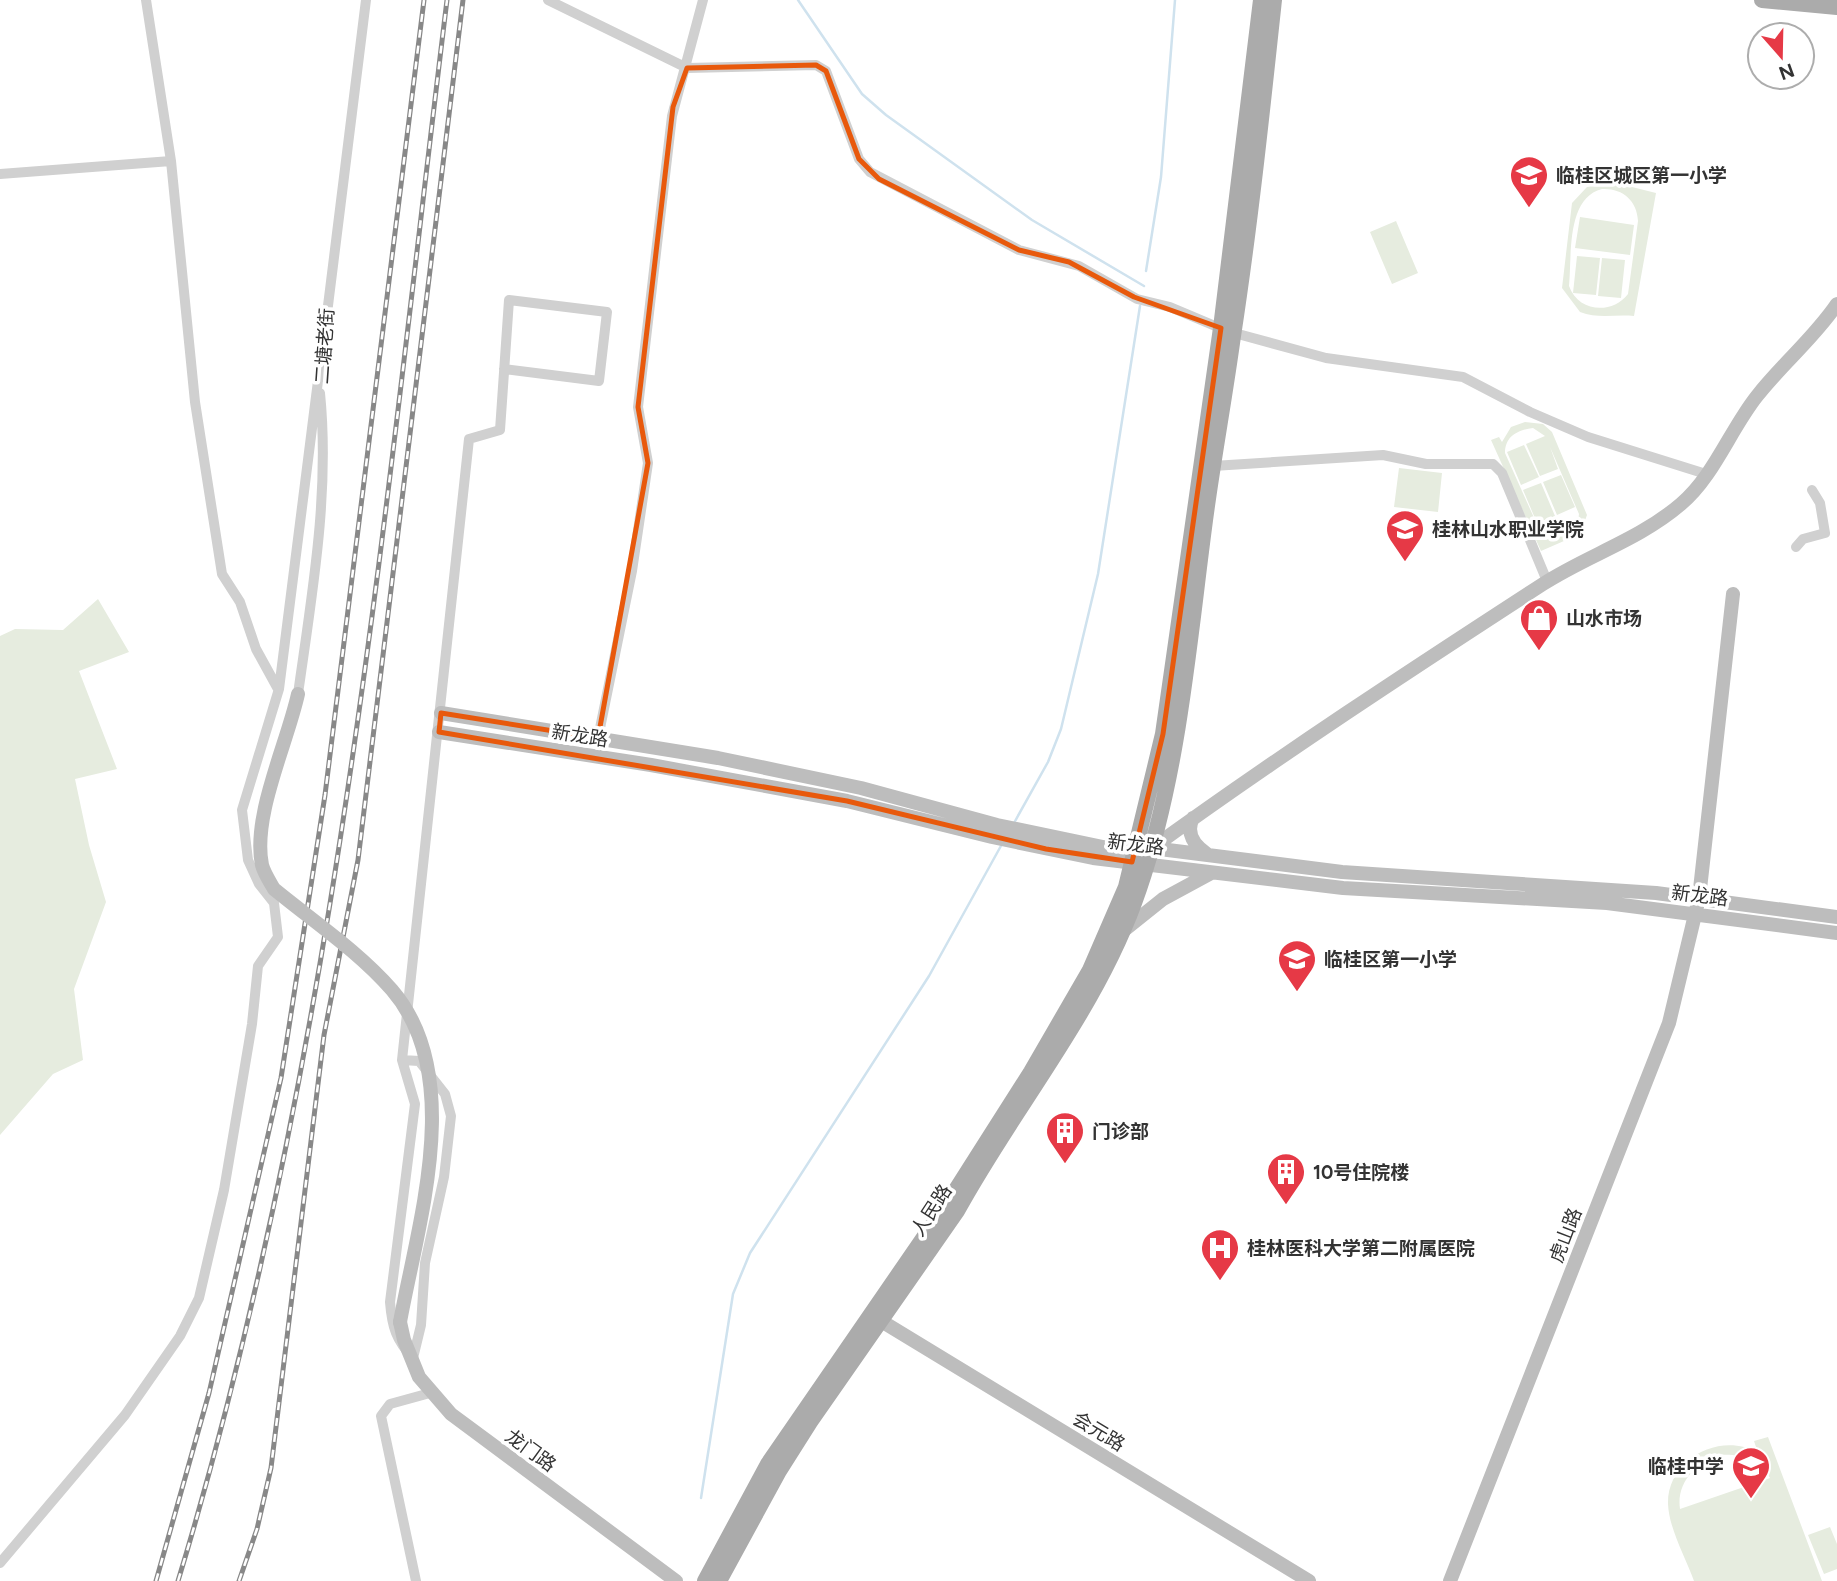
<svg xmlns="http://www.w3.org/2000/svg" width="1837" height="1581" viewBox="0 0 1837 1581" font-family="Figtree,'Noto Sans SC',sans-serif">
	<rect width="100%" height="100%" fill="#fff"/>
	<!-- green -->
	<path fill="#e6ecdf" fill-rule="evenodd" d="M1608,181L1656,193L1634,316C1616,314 1598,319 1580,312L1562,288L1572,203L1587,187ZM1602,189C1622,188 1637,200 1638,221L1628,294C1612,315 1578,312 1569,286C1572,255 1566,198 1602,189Z
		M1580,217L1634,225L1630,255L1575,248Z
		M1396,221L1418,273L1392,284L1370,232Z
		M1577,256L1600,258L1596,295L1573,293Z
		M1602,258L1625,260L1621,298L1598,296Z
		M1525,422L1543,424L1552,432L1587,515L1580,534L1541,551L1491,440L1499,437L1502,442L1511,427ZM1533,428L1545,436L1526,444L1540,476L1558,469L1550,447L1579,514C1577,534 1553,543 1539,529L1505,453C1505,436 1518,430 1533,428Z
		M1524,445L1539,477L1521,485L1507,452Z
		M1399,468L1442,473L1438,512L1394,507Z
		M1561,475L1575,507L1557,515L1543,482Z
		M1541,483L1555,516L1537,523L1523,490Z
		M98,599L129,652L79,671L117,769L75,779L89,845L106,902L74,989L83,1060L53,1074L0,1135V636L15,629L63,630Z
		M1768,1437L1822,1581H1694C1686,1558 1669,1529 1668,1504C1667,1459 1721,1431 1758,1453L1754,1441ZM1720,1455C1739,1453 1761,1461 1770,1478L1680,1509C1676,1483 1696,1462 1720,1455Z
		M1830,1527L1837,1544V1569L1824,1574L1808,1535Z"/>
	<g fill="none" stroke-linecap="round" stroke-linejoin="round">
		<!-- stream -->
		<path stroke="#cfe2ee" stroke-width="2.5" d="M798,0L862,94L886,115L1032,220L1144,286
			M1146,271L1161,177L1175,0
			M1014,823L1048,762L1061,729L1098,574L1140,306
			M701,1498L733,1294L750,1253L929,976L1002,844"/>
		<!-- street -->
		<path stroke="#d0d0d0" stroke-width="10" d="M146,0L171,161L195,402L222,574L240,602L256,649L278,689
			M548,0L687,68L816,65L826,71L859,159L870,172L1019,250L1079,266L1137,299L1170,307L1227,331L1326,358L1463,377L1530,412L1588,437L1706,474
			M0,174L171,161
			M319,378L366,0
			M1213,466L1383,455L1426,464H1493L1502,473L1547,581
			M1796,547L1803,539L1825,533L1820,503L1812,490
			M298,694C312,594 330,493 320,393
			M598,738L632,571L648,463L638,407L672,116L703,0
			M402,1060L469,439L500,430L509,300L607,312L599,381L504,369
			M402,1060L419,1061L445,1094L451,1116L444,1177L425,1263L421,1325L413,1358C396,1340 392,1327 390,1302L415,1104Z
			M0,1563L125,1415L180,1336L199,1298L224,1190L252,1024L258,966L278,937L274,903L259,884L248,860L242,810L279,689L319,373
			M416,1581L381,1416L390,1404L430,1393"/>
		<!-- secondary -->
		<path stroke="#bdbdbd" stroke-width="14" d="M441,713L718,758L861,788L997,825L1103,847L1152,848L1342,872L1656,893L1837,917
			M439,732L651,765L847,801L992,837L1093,858L1343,888L1607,903L1837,933
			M1193,818C1185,833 1195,846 1207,854
			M1152,848C1279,756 1412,669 1543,584C1588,555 1639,540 1681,504C1714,476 1730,430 1757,396C1782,364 1814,338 1837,304
			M1123,931L1163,899L1211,873
			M873,1316L1309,1581
			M400,1322L404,1340L419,1377L451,1414L676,1581
			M1450,1581L1669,1023L1699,898L1733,594"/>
		<!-- primary -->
		<path stroke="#ababab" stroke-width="16" d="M1762,0L1837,7
			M705,1581L768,1464L947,1204L1031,1072L1090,970L1126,887L1163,734L1221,328L1261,0
			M719,1581L779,1471L810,1422L957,1211C1016,1103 1099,1008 1139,889C1180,769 1189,638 1206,513C1214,454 1225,395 1233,336C1250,225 1262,112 1274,0"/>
		<defs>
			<path id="rail" d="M156,1581L209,1393L281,1078L325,795L424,0
				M178,1581C334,1068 382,530 447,0
				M239,1581L257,1529L271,1468L324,1035L358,860L463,0"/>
		</defs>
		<!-- rail casing -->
		<use href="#rail" stroke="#888" stroke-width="5"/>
		<!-- rail -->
		<use href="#rail" stroke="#fff" stroke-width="2.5" stroke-dasharray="8" stroke-linecap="butt"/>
		<!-- secondary-bridge -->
		<path stroke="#bdbdbd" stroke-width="14" d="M298,694C287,744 252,816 262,865C264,873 270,882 274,889C313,921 359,952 392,990C466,1076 418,1223 400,1322"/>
	</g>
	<!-- marked area -->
	<path fill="none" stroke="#e8590c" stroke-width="5" stroke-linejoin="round" d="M816,65L826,71L859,159L879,179L1019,250L1069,262L1134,297L1221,328L1163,734L1132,862L1046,849L847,801L439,732L441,713L598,738L648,463L638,407L673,107L687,68Z"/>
	<!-- icons -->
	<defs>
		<symbol id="school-pin" viewBox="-11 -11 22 30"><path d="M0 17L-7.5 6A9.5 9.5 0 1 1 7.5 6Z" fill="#e63946" stroke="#fff"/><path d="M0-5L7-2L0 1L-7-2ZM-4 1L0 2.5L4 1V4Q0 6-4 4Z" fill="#fff"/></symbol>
		<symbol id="university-pin" viewBox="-11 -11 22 30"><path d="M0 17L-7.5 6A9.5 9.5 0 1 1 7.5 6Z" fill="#e63946" stroke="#fff"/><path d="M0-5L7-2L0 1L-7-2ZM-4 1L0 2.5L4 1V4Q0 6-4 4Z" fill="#fff"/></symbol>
		<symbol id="shop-pin" viewBox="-11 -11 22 30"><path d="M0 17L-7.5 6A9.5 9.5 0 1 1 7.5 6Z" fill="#e63946" stroke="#fff"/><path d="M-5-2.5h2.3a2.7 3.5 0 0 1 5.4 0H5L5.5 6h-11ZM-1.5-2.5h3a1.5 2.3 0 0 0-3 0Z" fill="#fff"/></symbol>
		<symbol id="building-pin" viewBox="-11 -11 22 30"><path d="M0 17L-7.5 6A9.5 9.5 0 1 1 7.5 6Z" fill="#e63946" stroke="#fff"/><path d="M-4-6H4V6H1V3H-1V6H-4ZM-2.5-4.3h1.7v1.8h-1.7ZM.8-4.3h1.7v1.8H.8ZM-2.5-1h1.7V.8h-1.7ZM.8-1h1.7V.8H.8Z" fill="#fff"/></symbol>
		<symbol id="hospital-pin" viewBox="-11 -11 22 30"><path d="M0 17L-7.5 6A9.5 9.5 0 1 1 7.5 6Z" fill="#e63946" stroke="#fff"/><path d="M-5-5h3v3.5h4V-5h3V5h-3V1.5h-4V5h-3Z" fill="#fff"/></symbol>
	</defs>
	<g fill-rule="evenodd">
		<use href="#school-pin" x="1507" y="153" width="44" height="60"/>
		<use href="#university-pin" x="1383" y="507" width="44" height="60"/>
		<use href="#shop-pin" x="1517" y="596" width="44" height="60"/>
		<use href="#school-pin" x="1275" y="937" width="44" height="60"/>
		<use href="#building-pin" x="1043" y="1109" width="44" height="60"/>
		<use href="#building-pin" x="1264" y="1150" width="44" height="60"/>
		<use href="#hospital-pin" x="1198" y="1226" width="44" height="60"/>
		<use href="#school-pin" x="1729" y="1444" width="44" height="60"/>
	</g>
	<g text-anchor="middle" stroke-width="7" stroke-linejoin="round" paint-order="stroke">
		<!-- poi labels -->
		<g font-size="19" font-weight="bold" fill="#333" stroke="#fff" text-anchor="start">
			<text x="1556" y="182">临桂区城区第一小学</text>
			<text x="1432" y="536">桂林山水职业学院</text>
			<text x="1566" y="625">山水市场</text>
			<text x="1324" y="966">临桂区第一小学</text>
			<text x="1092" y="1138">门诊部</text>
			<text x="1313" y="1179">10号住院楼</text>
			<text x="1247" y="1255">桂林医科大学第二附属医院</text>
			<text x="1724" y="1473" text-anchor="end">临桂中学</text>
		</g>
		<!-- street labels -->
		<g font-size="19" fill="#333" stroke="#fff">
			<text transform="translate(324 346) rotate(-86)" y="7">二塘老街</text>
			<text transform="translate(580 735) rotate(9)" y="7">新龙路</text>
			<text transform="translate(1136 844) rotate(7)" y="7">新龙路</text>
			<text transform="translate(1700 895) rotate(7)" y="7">新龙路</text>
			<text transform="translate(931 1210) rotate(-57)" y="7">人民路</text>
			<text transform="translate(1565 1235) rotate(-69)" y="7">虎山路</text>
			<text transform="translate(1099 1431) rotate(31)" y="7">会元路</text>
			<text transform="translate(531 1450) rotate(36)" y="7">龙门路</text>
		</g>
	</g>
	<!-- north arrow -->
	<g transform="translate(1781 56) rotate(160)"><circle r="33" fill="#ffffff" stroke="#adadad" stroke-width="2"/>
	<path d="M0-5L12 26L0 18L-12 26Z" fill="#e63946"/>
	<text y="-10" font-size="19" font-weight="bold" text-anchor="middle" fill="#333333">N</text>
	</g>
</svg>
